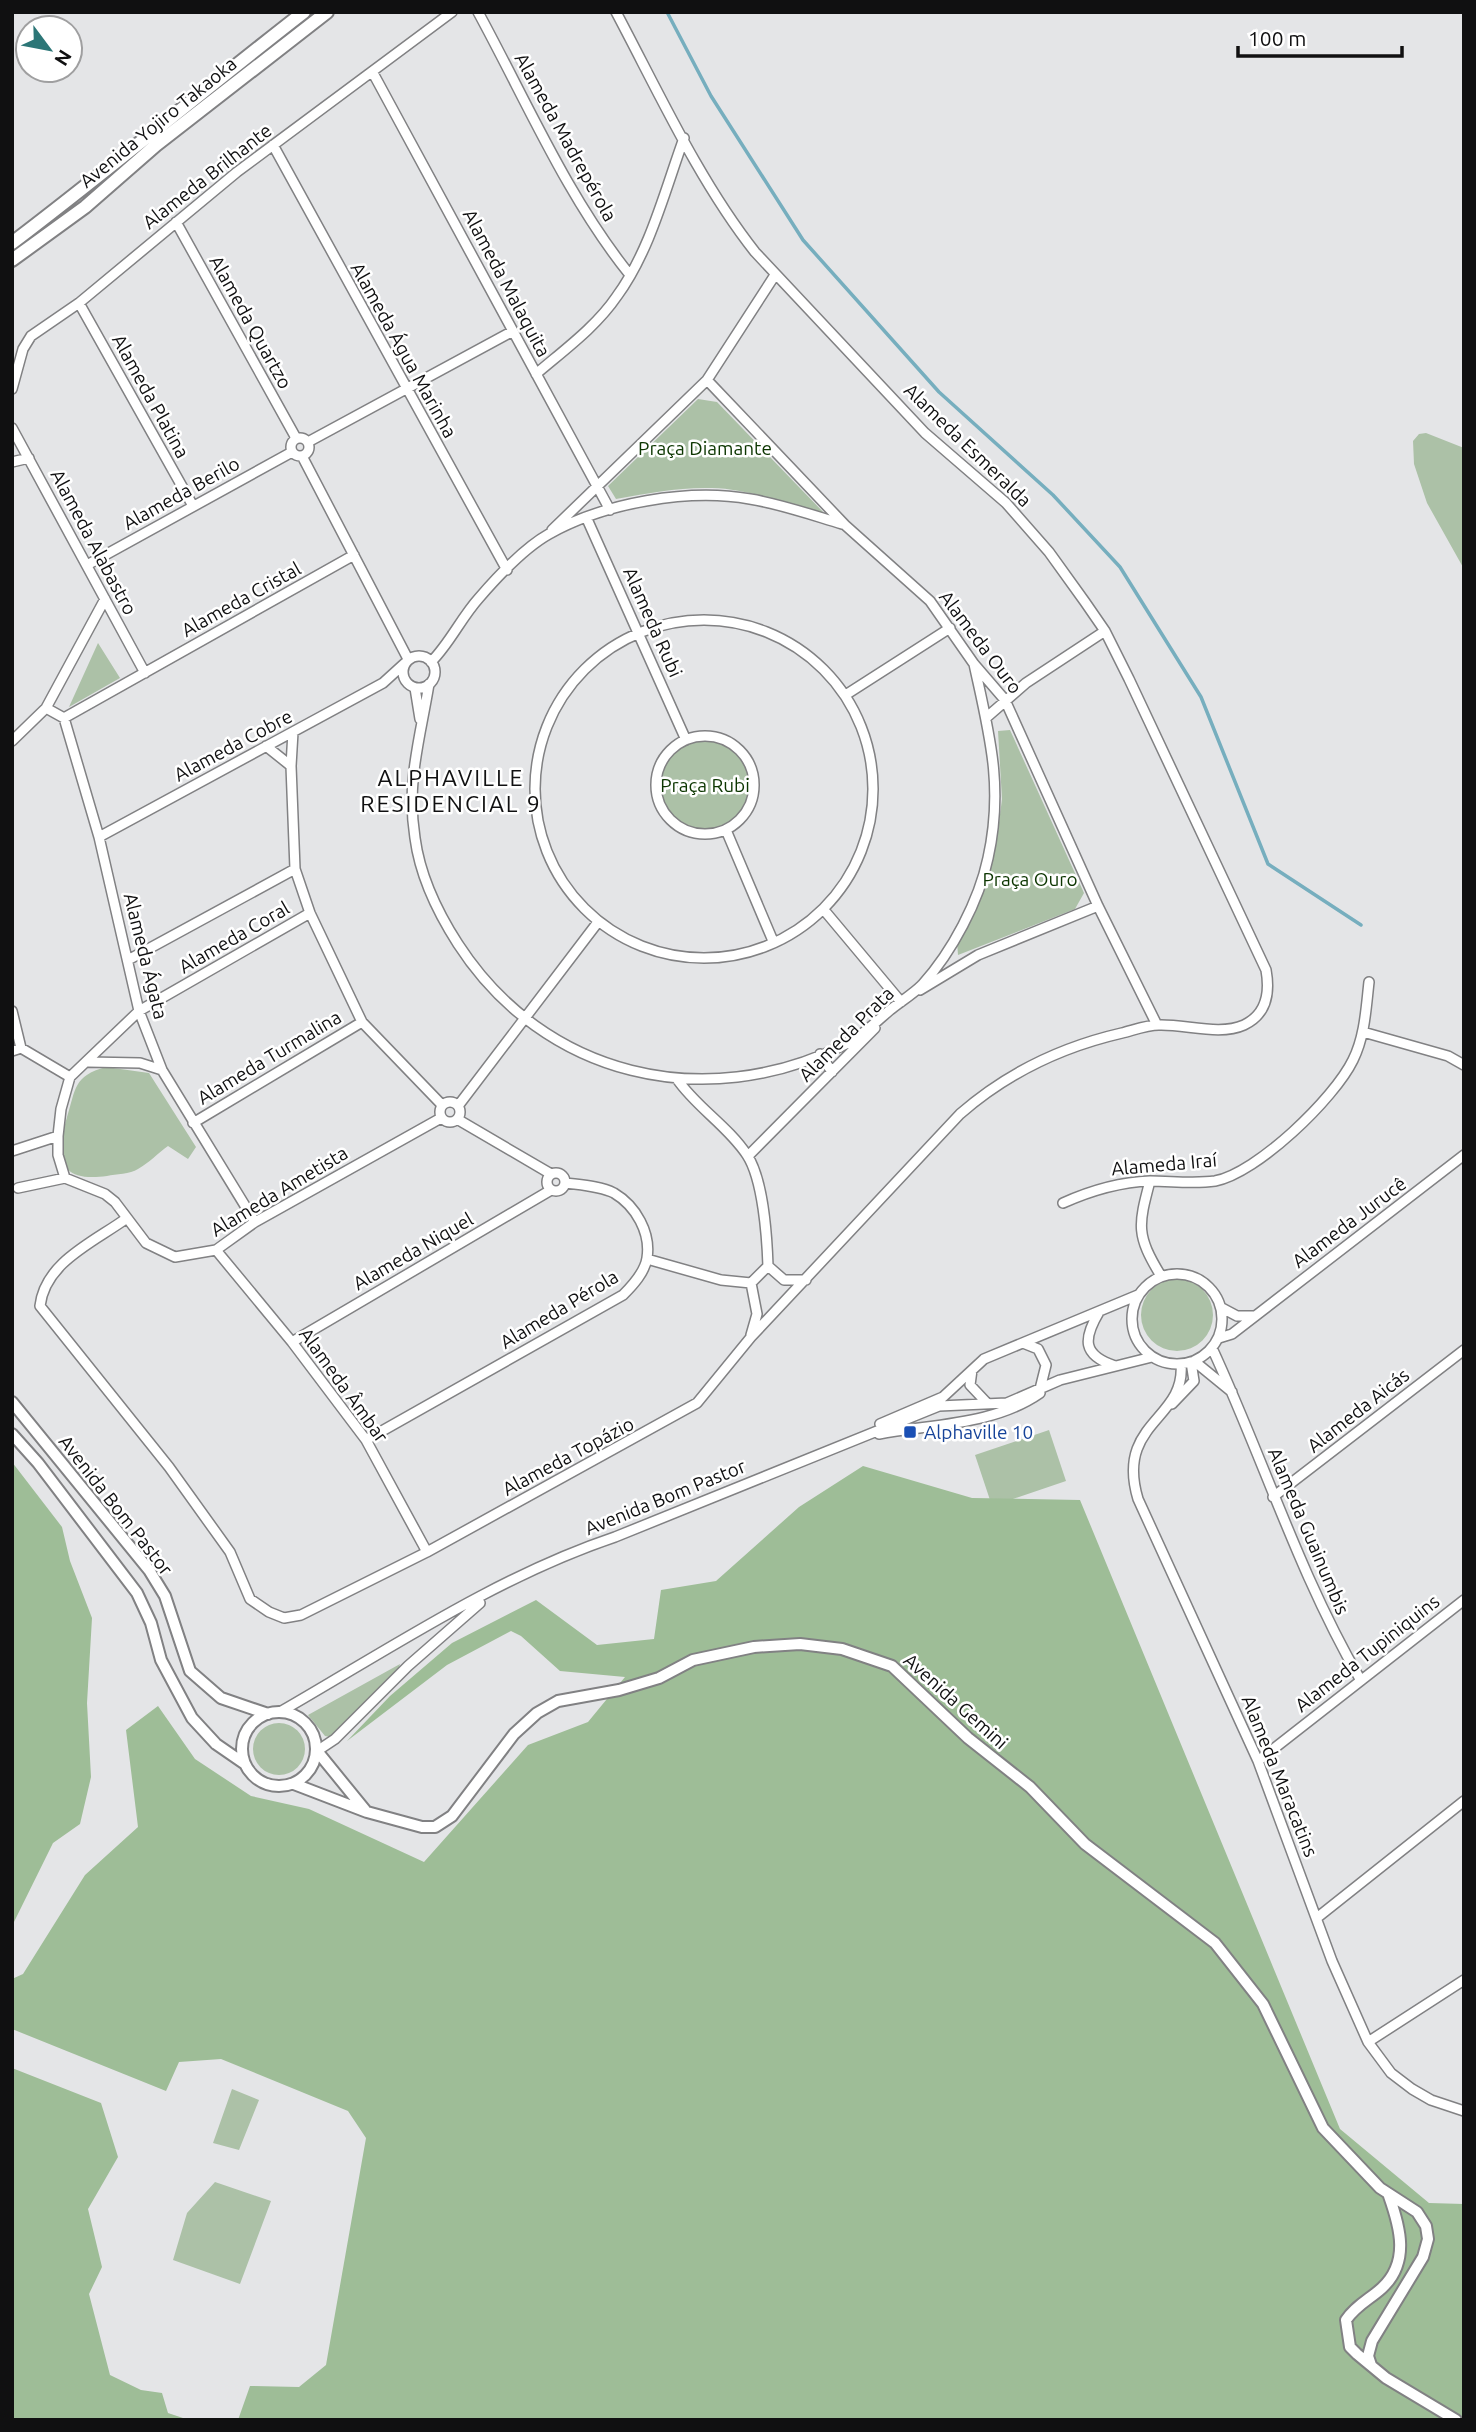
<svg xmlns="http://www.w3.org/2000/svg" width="1476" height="2432" viewBox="0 0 1476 2432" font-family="Ubuntu,sans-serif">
	<rect width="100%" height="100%" fill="#e4e5e7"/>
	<!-- green -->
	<path fill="#acc1a7" d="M698,399L717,402L827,516C790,505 751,489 712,488C680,487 648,493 616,499L608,486Z
		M1426,433L1464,448V569L1427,503L1414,464L1413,441L1419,434Z
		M98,643L120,678L69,707Z
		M1010,730L1084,893L1075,909L958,955L957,942L982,891L996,846L1002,799L998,731Z
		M658 785a47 47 0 1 1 94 0a47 47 0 1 1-94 0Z
		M106,1067L149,1073L196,1147L188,1159L168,1146C158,1153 149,1163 138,1169C130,1174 116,1174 107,1176C57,1183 56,1156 67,1117C76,1089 73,1076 106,1067Z
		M1141 1315a36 36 0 1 1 72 0a36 36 0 1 1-72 0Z
		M1049,1430L1066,1481L992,1506L975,1455Z
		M400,1664L398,1671L330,1737L325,1736L308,1715Z
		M253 1749a26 26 0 1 1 52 0a26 26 0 1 1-52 0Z
		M232,2089L259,2100L239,2150L213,2143Z
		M215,2182L271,2201L240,2284L173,2260L187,2213Z"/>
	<!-- forest -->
	<path fill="#9ebd97" d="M12,1462L62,1527L70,1561L92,1618L87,1703L91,1777L80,1824L53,1843L12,1926Z
		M863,1466L972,1498L1080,1500L1340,2129L1429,2203L1464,2204V2420H238L250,2386L299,2387L326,2365L366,2138L348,2111L221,2059L179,2062L166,2091L12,2029V1979L23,1974L85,1875L138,1827L126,1730L158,1706L195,1759L251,1796L309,1809L424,1862L528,1745L588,1722L625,1677L560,1671L521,1636L511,1631L447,1665L347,1741L390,1696L452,1643L536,1600L597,1645L654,1639L661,1590L716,1581L799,1507Z
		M12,2068L101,2103L118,2157L88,2209L102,2267L89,2294L110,2375L141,2390L162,2393L168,2413L189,2420H12Z"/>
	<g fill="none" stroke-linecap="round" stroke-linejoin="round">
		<!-- stream -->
		<path stroke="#76aebe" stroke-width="3.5" d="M667,12L711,96L803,240L939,392L1053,495L1120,567L1201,697L1268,864L1361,925"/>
		<defs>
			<path id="minor" d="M478,12C526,100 567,197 630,275
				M373,73L610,510
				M273,145L507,570
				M176,222L296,438
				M79,303L193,506
				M536,374C564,350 596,327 617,296C650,251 665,190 684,138
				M707,380L845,525L930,601L974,664L1005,700L1098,906L1157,1025
				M12,389L23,349L31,336L79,303L237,172L452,12
				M12,428L145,673
				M291 447a9 9 0 1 1 18 0a9 9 0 1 1-18 0Z
				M308,442L513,331
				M302,456L408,659
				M12,462L29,458
				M587,519L686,740
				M552,530L707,380L775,275
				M87,565L292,452
				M535 789a169 169 0 1 1 338 0a169 169 0 1 1-338 0Z
				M403 672a16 16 0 1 1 32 0a16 16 0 1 1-32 0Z
				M431,662C450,643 461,618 479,598C498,576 524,548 549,534C604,503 688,488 750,499C781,504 812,515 842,524
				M429,684C420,739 406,782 415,838C420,876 438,913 458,944C544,1077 705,1114 844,1045C861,1037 876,1022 890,1010C900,1002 913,994 922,985C952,952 979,901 988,858C1004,786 989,733 974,664
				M415,688L420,719
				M847,694L950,628
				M46,708L64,718L354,555
				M987,717L1026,683L1105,631
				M64,718L99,837L139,1011L162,1070L255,1222
				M293,732L291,766L295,869L310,913L362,1022L442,1105
				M656 785a49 49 0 1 1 98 0a49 49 0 1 1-98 0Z
				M12,741L46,708L105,599
				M266,746L291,766
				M726,830L773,941
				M99,837L383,683L405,663
				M824,910L901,1002
				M310,913L139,1011L70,1077L61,1109L58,1136V1155L65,1178L105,1194L115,1202L146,1243L175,1257L216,1250L255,1222L441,1118
				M128,960L295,869
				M920,990L978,955L1098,906
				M12,1011L21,1048
				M1363,1032L1448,1056L1464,1065
				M12,1051L21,1048L70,1077
				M820,1054L832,1072
				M88,1062L140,1063L162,1070
				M677,1079C696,1107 728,1126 747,1155C763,1179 767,1237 768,1266L751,1283L757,1314L751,1335
				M440 1112a10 10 0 1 1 20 0a10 10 0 1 1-20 0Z
				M458,1106L598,922
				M457,1119L551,1174
				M193,1123L362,1022
				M12,1151L58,1136
				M748,1156L875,1028
				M547 1182a9 9 0 1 1 18 0a9 9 0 1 1-18 0Z
				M1150,1181C1138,1226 1136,1235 1161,1276
				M18,1188L65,1178
				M1063,1203C1092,1190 1119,1182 1150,1181C1171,1181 1194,1184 1215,1181C1257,1173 1334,1099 1353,1060C1365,1036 1366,1008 1369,982
				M127,1218C94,1242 45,1262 40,1306L169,1467L230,1552L250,1599L269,1612L284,1618L301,1615L427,1552L697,1403L751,1337L960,1114C1007,1073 1061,1047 1122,1033C1134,1030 1147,1025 1159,1025C1185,1024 1220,1036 1244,1025C1267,1014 1270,992 1266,970L1129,679L1105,631L1085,602L1049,552L1006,503L925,433L755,252C699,181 658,91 616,12
				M216,1250L292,1342L366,1440L427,1552
				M647,1259L721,1280L751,1283
				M768,1266L784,1280H806
				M1132 1319a45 45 0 1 1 90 0a45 45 0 1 1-90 0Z
				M1222,1308L1237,1316H1254
				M1099,1312C1083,1339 1082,1355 1115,1366
				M1219,1338L1232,1334L1464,1155
				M292,1342L551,1190
				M1023,1343L1038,1349L1046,1365L1040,1389
				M1212,1348C1263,1458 1299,1574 1360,1679
				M1194,1361L1232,1392
				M1181,1364C1186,1420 1115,1422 1138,1499L1258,1761L1332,1961L1368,2042L1391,2073L1412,2089L1431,2100L1464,2111
				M972,1370L970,1385L987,1403
				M1172,1404L1194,1381L1191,1362
				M880,1424L943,1397L984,1359L1138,1295
				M879,1434C933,1424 994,1425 1040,1393
				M366,1440L623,1295C633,1285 645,1272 647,1258C651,1233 636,1206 614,1193C600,1186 581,1185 566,1183
				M1273,1497L1464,1350
				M280,1712C388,1650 496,1577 615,1537L939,1406L1007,1403L1060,1380L1152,1357
				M317,1751L335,1739L408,1666L480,1603
				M1258,1761L1464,1600
				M1318,1917L1464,1801
				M1368,2042L1464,1980"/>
			<path id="tertiary" d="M12,1402L149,1570L165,1596L190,1671L221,1698L268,1714
				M12,1434L38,1463L137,1593L151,1623L161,1660L192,1718L216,1744L245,1764
				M242 1749a37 37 0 1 1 74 0a37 37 0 1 1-74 0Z
				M317,1751L365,1810
				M294,1784L367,1812L422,1827H435L452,1816L514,1734L537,1713L558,1701L619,1690L659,1678L693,1660L754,1647L800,1644L842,1649L892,1666L968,1738L1030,1787L1085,1844L1215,1943L1263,2004L1323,2128L1380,2188L1417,2212L1426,2226L1428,2239L1423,2257L1372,2341L1368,2356L1371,2365
				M1389,2196C1400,2227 1410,2262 1382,2288C1370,2299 1356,2305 1346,2320L1350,2347L1357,2354L1386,2378L1456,2420"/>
			<path id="secondary" d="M12,243C111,168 206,88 304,12
				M12,260L85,207L156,145L327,12"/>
		</defs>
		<!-- minor casing -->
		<use href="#minor" stroke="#818183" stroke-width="12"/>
		<!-- tertiary casing -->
		<use href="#tertiary" stroke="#818183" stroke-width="14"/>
		<!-- secondary casing -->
		<use href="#secondary" stroke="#818183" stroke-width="16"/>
		<!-- minor -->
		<use href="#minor" stroke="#fff" stroke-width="9"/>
		<!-- tertiary -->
		<use href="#tertiary" stroke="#fff" stroke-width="10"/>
		<!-- secondary -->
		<use href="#secondary" stroke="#fff" stroke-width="12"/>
	</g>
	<!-- markers -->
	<rect fill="#1a4fb4" stroke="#fff" stroke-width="2.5" x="903" y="1425" width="14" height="14" rx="3.5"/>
	<g text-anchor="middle" stroke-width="5" stroke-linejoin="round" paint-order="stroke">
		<!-- street labels -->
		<g font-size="19" fill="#101011" stroke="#fff">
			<text transform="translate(158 122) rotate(-39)" y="7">Avenida Yojiro Takaoka</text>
			<text transform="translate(566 137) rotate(61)" y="7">Alameda Madrepérola</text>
			<text transform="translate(207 176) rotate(-38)" y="7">Alameda Brilhante</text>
			<text transform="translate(507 283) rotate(62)" y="7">Alameda Malaquita</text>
			<text transform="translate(251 322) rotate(61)" y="7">Alameda Quartzo</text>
			<text transform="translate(404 350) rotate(61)" y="7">Alameda Água Marinha</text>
			<text transform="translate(151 396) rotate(61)" y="7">Alameda Platina</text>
			<text transform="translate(968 445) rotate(44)" y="7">Alameda Esmeralda</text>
			<text transform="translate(181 493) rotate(-29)" y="7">Alameda Berilo</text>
			<text transform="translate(94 542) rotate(62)" y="7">Alameda Alabastro</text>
			<text transform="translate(241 599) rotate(-29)" y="7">Alameda Cristal</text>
			<text transform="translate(653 622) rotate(66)" y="7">Alameda Rubi</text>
			<text transform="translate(981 642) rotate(53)" y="7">Alameda Ouro</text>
			<text transform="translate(233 745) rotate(-28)" y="7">Alameda Cobre</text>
			<text transform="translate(234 937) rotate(-30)" y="7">Alameda Coral</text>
			<text transform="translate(146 956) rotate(76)" y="7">Alameda Ágata</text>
			<text transform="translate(846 1034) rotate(-45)" y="7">Alameda Prata</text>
			<text transform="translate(269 1057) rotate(-31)" y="7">Alameda Turmalina</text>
			<text transform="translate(1164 1164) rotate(-5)" y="7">Alameda Iraí</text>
			<text transform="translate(279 1191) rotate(-31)" y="7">Alameda Ametista</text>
			<text transform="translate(1349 1222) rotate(-37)" y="7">Alameda Jurucê</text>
			<text transform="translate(413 1251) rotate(-30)" y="7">Alameda Niquel</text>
			<text transform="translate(559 1309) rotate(-31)" y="7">Alameda Pérola</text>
			<text transform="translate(344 1385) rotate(54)" y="7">Alameda Âmbar</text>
			<text transform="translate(1358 1410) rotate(-38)" y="7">Alameda Aicás</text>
			<text transform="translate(568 1456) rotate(-28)" y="7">Alameda Topázio</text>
			<text transform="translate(665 1497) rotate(-22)" y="7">Avenida Bom Pastor</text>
			<text transform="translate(116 1505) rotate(52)" y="7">Avenida Bom Pastor</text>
			<text transform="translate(1309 1531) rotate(67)" y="7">Alameda Guainumbis</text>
			<text transform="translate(1367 1653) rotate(-38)" y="7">Alameda Tupiniquins</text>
			<text transform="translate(956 1701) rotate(42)" y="7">Avenida Gemini</text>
			<text transform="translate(1280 1776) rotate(68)" y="7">Alameda Maracatins</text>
		</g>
		<!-- park labels -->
		<g font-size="19" fill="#0c3600" stroke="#fff">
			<text x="705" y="455">Praça Diamante</text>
			<text x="705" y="792">Praça Rubi</text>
			<text x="1030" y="886">Praça Ouro</text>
		</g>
		<!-- transit labels -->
		<g font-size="19" fill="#164399" stroke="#fff" text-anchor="start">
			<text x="924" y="1439">Alphaville 10</text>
		</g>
		<!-- quarter labels -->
		<g font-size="23" letter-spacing="2" fill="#101011" stroke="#fff">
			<text x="451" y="786">ALPHAVILLE<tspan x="451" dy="26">RESIDENCIAL 9</tspan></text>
		</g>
	</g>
	<!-- border -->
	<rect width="1476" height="2432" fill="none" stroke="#101011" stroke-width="28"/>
	<!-- north arrow -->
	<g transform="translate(49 49) rotate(122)"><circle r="33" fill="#ffffff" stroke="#9f9fa0" stroke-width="2"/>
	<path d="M0-5L12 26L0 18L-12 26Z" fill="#2c7677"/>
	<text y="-10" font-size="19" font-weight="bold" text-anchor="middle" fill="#101011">N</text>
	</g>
	<!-- scale -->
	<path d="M1238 46v10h164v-10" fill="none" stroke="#101011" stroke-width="3.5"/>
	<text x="1248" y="46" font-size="21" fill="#101011" stroke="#ffffff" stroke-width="5" paint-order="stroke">100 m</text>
</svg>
